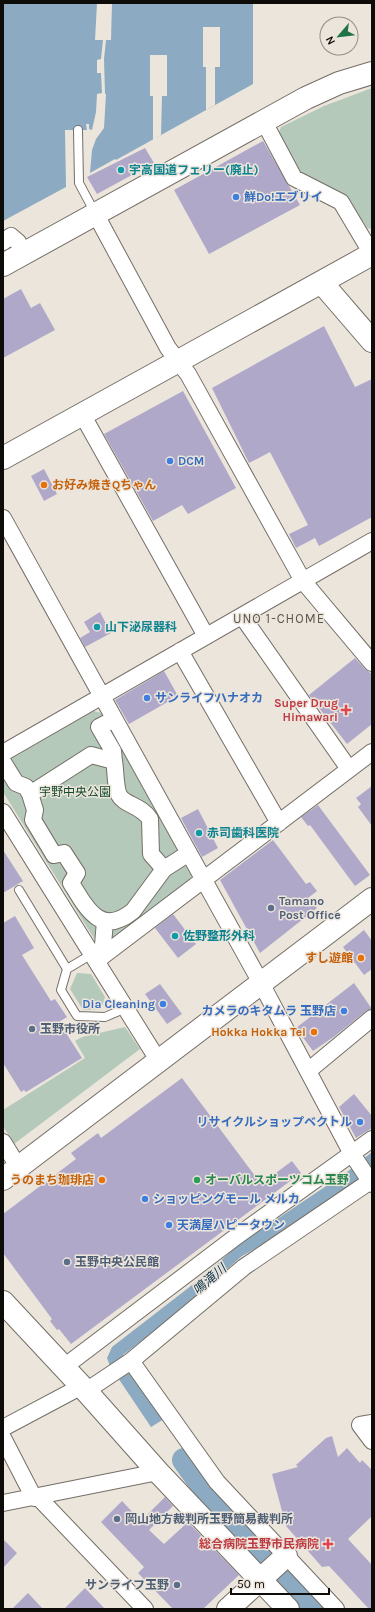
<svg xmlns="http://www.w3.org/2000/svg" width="375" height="1612" viewBox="0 0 375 1612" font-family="Karla,'Noto Sans JP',sans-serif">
	<rect width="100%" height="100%" fill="#ece5dc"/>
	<!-- green -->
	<path fill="#b4c9ba" d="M372,88V229L367,228L363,221L359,222L297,173L278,134L281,127L324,106Z
		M91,710L101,713L192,876L188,882L112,941L95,940L3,792V762Z
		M77,973L91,974L105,997L101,1009L83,1010L70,989Z
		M125,1027L140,1049L14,1144L3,1126V1110L85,1058L75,1041L82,1037Z"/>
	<!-- water -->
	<path fill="#8caac1" d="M3,3H97L95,40H103L101,59L97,60V73H101L102,93L97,94L96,112L92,130L89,129V124H86L87,130H65L66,187L3,221Z
		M112,3H256L253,4V84L116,160L115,159L90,173L92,150L96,139L104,128L106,94H105L104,59L106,40H111Z
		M372,1152V1172L274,1238L242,1256L167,1321L123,1355L132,1371L164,1419L151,1427L110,1366L107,1358L112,1347L205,1275L237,1246L347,1172Z"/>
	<!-- pier -->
	<path fill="#ece5dc" d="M203,27H220V67H215V105L206,110V67H203Z
		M150,55H167V96H162L161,135L153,140V96H150Z"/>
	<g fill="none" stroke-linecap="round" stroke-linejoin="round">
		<!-- river -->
		<path stroke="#8caac1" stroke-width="24" d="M184,1460L204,1488L314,1609"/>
	</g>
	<!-- building -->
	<path fill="#b0a8c9" d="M263,141L300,205L209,254L174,190Z
		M145,148L154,163L97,194L87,177Z
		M21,289L31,308L40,303L55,330L3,358V299Z
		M324,326L355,387L372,379V517L319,546L315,538L296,548L289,534L308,525L270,452L249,463L212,388Z
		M183,391L236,488L188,514L182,505L153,521L104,434Z
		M44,469L57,494L44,501L31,476Z
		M100,612L111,633L85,647L80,638L90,632L84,622Z
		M355,658L365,669L372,674V724L347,744L309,695Z
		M164,671L178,696L129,724L115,700Z
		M372,786V826L358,807L361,804L356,798Z
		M318,805L370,875L355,886L310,825L308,826L301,817Z
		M198,809L218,848L202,857L181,818Z
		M273,840L306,884L310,882L317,891L308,898L317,908L260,953L220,880Z
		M3,850L23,881L3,893Z
		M173,914L196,944L178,958L155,928Z
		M15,916L34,948L22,955L51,1001L55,999L67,1017L59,1022L82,1058L26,1092L24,1090L21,1092L3,1063V923Z
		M364,930L372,941V969L364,975L343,947Z
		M354,983L372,1009L366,1011L335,1036L313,1051L296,1028Z
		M160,984L182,1014L167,1024L145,994Z
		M182,1078L261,1184L292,1161L301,1173L71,1344L59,1329L57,1330L50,1321L52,1319L3,1253V1214L76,1159L71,1153L98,1133L101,1138Z
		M354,1094L372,1116V1128L356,1138L339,1107Z
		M332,1436L338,1457L347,1448L360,1463L362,1460L372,1470V1516L348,1539L372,1565V1609H369L329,1566L322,1567L286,1526L272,1474L298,1467L296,1465L326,1438Z
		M165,1497L173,1506L149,1530L164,1544L188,1522L239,1575L203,1609H173L138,1573L144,1567L101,1522L122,1501L141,1521Z
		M3,1539L17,1553L3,1568Z
		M85,1588L105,1609H64Z
		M28,1593L43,1609H12Z"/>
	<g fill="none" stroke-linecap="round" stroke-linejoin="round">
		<defs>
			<path id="lane" d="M78,130L79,183L95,213
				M19,890L67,969
				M92,954L67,969L61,990L77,1016L105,1017L126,1008"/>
			<path id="street" d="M263,120L294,178L341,202L372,254
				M95,213L168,348L188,374L303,581L372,663
				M3,242L11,236L18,242L23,252
				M82,414L206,636
				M3,518L261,983L352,1154L372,1184
				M242,616L349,769
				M180,651L279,823
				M3,753L372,541
				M114,761L113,751L99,727L114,719
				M3,762L16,783L26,787L30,794
				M3,812L158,1060
				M164,869L151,854L150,819C141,805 124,805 119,795C115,787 116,771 114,761L91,755L30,794L35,810L33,820L54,855L64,853L77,873L71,883C87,909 101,937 133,911L164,869L189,853
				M102,957L105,921
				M96,961L372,752
				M308,1071L372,1018
				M3,1142L19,1168
				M131,1361L217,1482L336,1609
				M64,1367L233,1239L372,1139
				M86,1391L131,1361L244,1267L372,1180
				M372,1423L360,1425L372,1441
				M3,1428L82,1386
				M3,1438L34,1498
				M39,1498L145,1609
				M3,1503L158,1472"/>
			<path id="secondary" d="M3,265L306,98L339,83L372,73
				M322,283L372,341
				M3,458L372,254
				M3,1179L372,899
				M3,1302L86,1391L158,1472L288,1609
				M228,1609L286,1556"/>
		</defs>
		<!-- lane casing -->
		<use href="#lane" stroke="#746e66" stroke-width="10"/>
		<!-- street casing -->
		<use href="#street" stroke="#746e66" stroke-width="18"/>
		<!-- secondary casing -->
		<use href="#secondary" stroke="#746e66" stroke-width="24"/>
		<!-- lane -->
		<use href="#lane" stroke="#fff" stroke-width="8"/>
		<!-- street -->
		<use href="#street" stroke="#fff" stroke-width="16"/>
		<!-- secondary -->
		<use href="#secondary" stroke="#fff" stroke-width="22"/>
	</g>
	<!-- markers -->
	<g fill="#0f9aa8" stroke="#ece5dc" stroke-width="1.5">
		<circle cx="121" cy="170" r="4"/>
		<circle cx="97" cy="627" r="4"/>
		<circle cx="199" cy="833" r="4"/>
		<circle cx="175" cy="936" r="4"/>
	</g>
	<g fill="#3f7fe0" stroke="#ece5dc" stroke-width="1.5">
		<circle cx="236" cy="197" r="4"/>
		<circle cx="170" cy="461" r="4"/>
		<circle cx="147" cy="698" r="4"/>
		<circle cx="163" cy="1004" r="4"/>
		<circle cx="344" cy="1011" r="4"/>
		<circle cx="360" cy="1122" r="4"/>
		<circle cx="145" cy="1199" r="4"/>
		<circle cx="169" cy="1225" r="4"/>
	</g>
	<g fill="#e8710a" stroke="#ece5dc" stroke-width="1.5">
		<circle cx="44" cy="485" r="4"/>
		<circle cx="361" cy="958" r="4"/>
		<circle cx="314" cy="1032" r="4"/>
		<circle cx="102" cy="1180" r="4"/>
	</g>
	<g fill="#e0444e" stroke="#ece5dc" stroke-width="1.5">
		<path d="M344 704h4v4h4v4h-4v4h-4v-4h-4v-4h4z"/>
		<path d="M326 1538h4v4h4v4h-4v4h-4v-4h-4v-4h4z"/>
	</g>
	<g fill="#5c6f8a" stroke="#ece5dc" stroke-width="1.5">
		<circle cx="271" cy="908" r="4"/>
		<circle cx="32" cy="1029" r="4"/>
		<circle cx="67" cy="1262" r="4"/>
		<circle cx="117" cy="1519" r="4"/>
		<circle cx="177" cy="1585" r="4"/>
	</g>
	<circle fill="#2e9e5b" stroke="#ece5dc" stroke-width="1.5" cx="197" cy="1180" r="4"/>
	<g text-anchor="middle" stroke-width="3" stroke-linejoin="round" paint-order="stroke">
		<!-- culture labels -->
		<g font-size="12" font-weight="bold" fill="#0d838f" stroke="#ece5dc" text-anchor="start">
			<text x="129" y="174">宇高国道フェリー(廃止)</text>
			<text x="105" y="631">山下泌尿器科</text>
			<text x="207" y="837">赤司歯科医院</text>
			<text x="183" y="940">佐野整形外科</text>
		</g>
		<!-- shop labels -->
		<g font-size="12" font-weight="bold" fill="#366cbe" stroke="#ece5dc" text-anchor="start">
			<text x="244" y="201">鮮Do!エブリイ</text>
			<text x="178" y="465">DCM</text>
			<text x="155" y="702">サンライフハナオカ</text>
			<text x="155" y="1008" text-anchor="end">Dia Cleaning</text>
			<text x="336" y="1015" text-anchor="end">カメラのキタムラ 玉野店</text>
			<text x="352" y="1126" text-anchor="end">リサイクルショップベクトル</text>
			<text x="153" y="1203">ショッピングモール メルカ</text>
			<text x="177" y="1229">天満屋ハピータウン</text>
		</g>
		<!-- food labels -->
		<g font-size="12" font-weight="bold" fill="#c56008" stroke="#ece5dc" text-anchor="end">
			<text x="52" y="489" text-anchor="start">お好み焼きQちゃん</text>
			<text x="353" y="962">すし遊館</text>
			<text x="306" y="1036">Hokka Hokka Tei</text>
			<text x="94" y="1184">うのまち珈琲店</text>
		</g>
		<!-- health labels -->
		<g font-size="12" font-weight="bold" fill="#be3a42" stroke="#ece5dc" text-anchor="end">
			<text x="338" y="707">Super Drug<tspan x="338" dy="14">Himawari</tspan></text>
			<text x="319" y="1548">総合病院玉野市民病院</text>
		</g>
		<!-- park labels -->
		<g font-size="12" fill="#144a2b" stroke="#ece5dc">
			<text x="75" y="796">宇野中央公園</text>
		</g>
		<!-- service labels -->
		<g font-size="12" font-weight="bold" fill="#4e5e75" stroke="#ece5dc" text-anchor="start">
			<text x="279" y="905">Tamano<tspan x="279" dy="14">Post Office</tspan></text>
			<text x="40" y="1033">玉野市役所</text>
			<text x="75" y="1266">玉野中央公民館</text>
			<text x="125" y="1523">岡山地方裁判所玉野簡易裁判所</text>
			<text x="169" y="1589" text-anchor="end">サンライフ玉野</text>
		</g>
		<!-- leisure labels -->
		<g font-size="12" font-weight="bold" fill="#27864d" stroke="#ece5dc" text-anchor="start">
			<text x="205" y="1184">オーバルスポーツコム玉野</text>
		</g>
		<!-- neighbourhood labels -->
		<g font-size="13" letter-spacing="1" fill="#5b554e" stroke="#ece5dc">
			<text x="279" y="623">UNO 1-CHOME</text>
		</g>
		<!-- water labels -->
		<g font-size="13" font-style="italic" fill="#0e354e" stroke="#ece5dc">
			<text transform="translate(209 1279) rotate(-41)" y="5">鳴滝川</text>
		</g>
	</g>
	<!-- border -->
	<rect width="375" height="1612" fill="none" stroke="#0e0c09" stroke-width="8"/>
	<!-- north arrow -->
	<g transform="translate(339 36) rotate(242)"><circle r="19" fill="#ece5dc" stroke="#938e88"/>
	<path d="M0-3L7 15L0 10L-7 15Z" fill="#1f7446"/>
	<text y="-6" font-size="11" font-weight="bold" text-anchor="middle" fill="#0e0c09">N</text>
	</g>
	<!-- scale -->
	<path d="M231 1588v6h98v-6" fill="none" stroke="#0e0c09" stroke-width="2"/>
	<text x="237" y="1588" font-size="12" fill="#0e0c09" stroke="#ece5dc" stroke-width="3" paint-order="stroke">50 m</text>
</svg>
